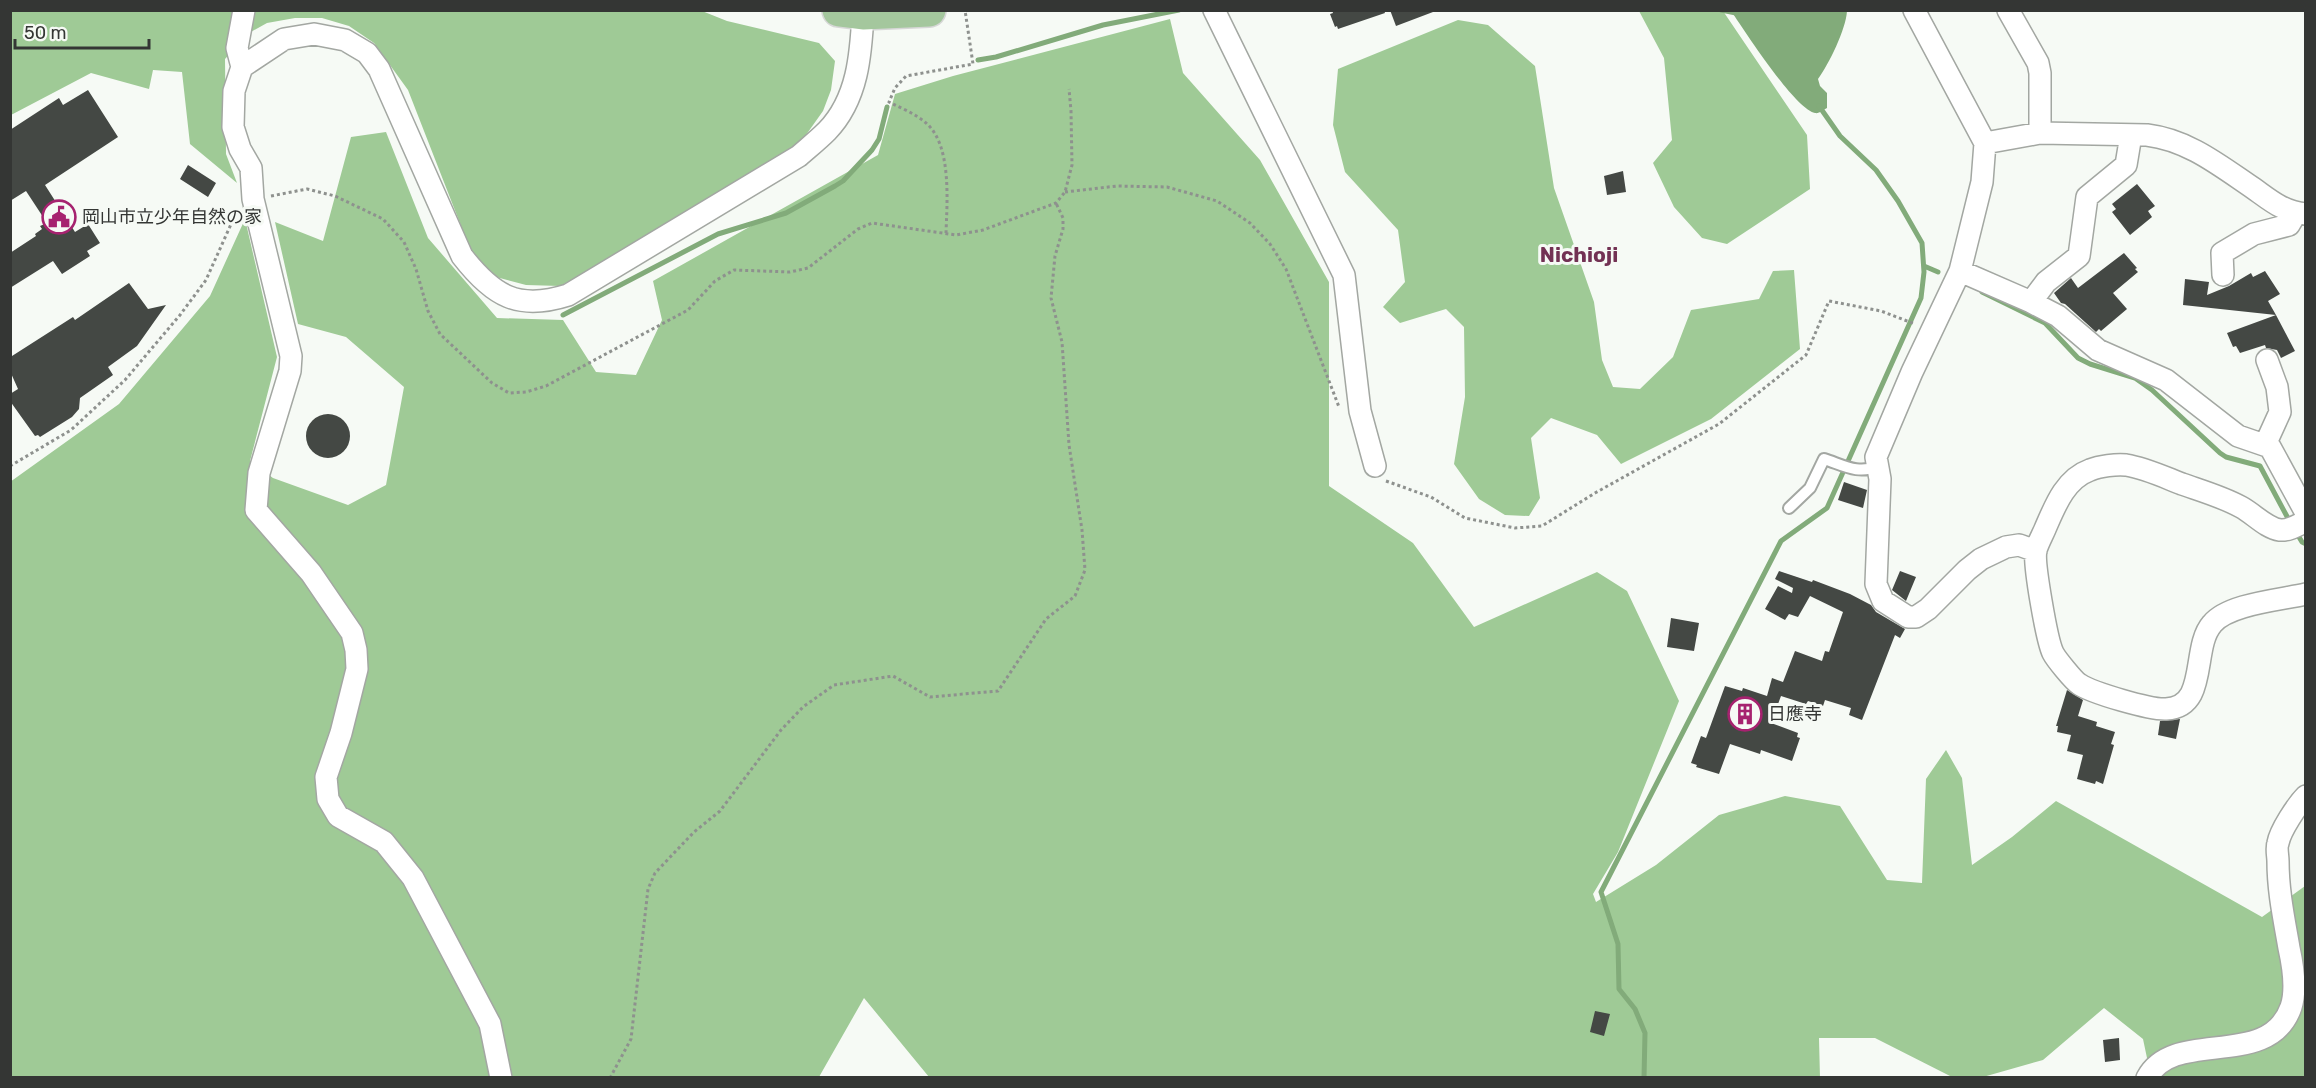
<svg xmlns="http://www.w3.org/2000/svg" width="2316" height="1088" viewBox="0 0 2316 1088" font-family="Rubik,'Noto Sans JP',sans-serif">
	<rect width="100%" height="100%" fill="#f6faf5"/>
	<!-- forest -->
	<path fill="#9fca96" d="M11,11H702L727,21L819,43L835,61L831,90L823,111L801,142L609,260L560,286L526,285L496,277L472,254L408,90L374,43L349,26L322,18H295L267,23L249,33L225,59L226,154L237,183L190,144L182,72L153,70L149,89L91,73L11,115Z
		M1639,11H1723L1807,135L1810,189L1727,244L1702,238L1674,207L1653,163L1672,140L1664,58Z
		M1170,19L1183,73L1260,160L1329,282V486L1413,543L1474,627L1597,572L1627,591L1679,701L1618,852L1593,894L1596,902L1656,865L1719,815L1785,796L1840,806L1887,880L1922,883L1926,779L1946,750L1962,778L1972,865L2012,837L2056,801L2262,917L2305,886V1077H2151L2143,1039L2104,1008L2043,1060L1983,1077H1952L1875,1038H1819L1820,1078L929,1077L864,998L819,1077H11L10,482L119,404L210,296L245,219L277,357L250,461L273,478L348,505L386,485L404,387L346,337L298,324L275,222L323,241L351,137L386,132L428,238L497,318L563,320L596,372L636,375L662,320L653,281L878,155L895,94L953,76Z
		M1458,20L1488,25L1535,66L1554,188L1594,302L1602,360L1613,387L1640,389L1673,357L1691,310L1759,299L1773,271L1794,270L1800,349L1711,419L1621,464L1597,435L1551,418L1531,438L1540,498L1529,516L1505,515L1479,499L1454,464L1465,397L1464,327L1446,309L1400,323L1383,307L1405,282L1398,230L1345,172L1333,125L1338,69Z"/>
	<!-- water -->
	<path fill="#82ab7a" d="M1731,11H1847C1846,29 1829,64 1818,79L1820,86L1827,93V108C1823,110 1819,114 1815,113C1794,108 1745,31 1731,11Z"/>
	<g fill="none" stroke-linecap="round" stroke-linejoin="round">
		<!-- stream -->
		<path stroke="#82ab7a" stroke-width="5" d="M1721,10L1736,13
			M978,60L996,57L1103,25L1179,10
			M1924,266L1938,272
			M1982,292L2045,323L2078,358L2090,364L2135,378L2152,390L2220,453L2226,457L2260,466L2291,524
			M563,315L718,234L786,213L835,186L843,181L872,150L879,139L887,107
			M2296,532L2302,542L2306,544
			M1644,1078L1645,1033L1635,1009L1619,989L1618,944L1601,892L1781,541L1827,508L1921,298L1924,272L1922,243L1898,201L1876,170L1840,136L1819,106"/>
	</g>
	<!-- building -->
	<path fill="#444844" d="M1332,10H1384L1385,13L1338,29L1337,26L1335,27L1330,14L1333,13Z
		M1390,10H1433V12L1396,26Z
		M88,90L118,137L45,185L75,232L88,224L100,243L87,251L90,256L62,274L53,261L10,288V253L36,236L35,234L42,229L40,226L47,223L26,191L10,201V130L59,98L63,105Z
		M188,165L216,183L208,197L180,179Z
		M1623,171L1626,192L1607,195L1604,176Z
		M2137,184L2155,206L2148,211L2152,217L2130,235L2112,212L2116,209L2112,204Z
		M2124,253L2137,268L2135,269L2138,272L2113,293L2127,309L2101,331L2099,329L2096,332L2065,304L2061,303L2054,293L2071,278L2078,288Z
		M2265,271L2280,294L2268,301L2276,315L2183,305L2185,279L2209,282L2207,295L2229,286L2251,273L2253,277Z
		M129,283L148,309L166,305L137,346L108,367L113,375L80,398L79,409L72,417L40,437L38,435L35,436L10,401V394L18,389L10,371L12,356L73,317L75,320Z
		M2276,315L2295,351L2281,358L2277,350L2266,348L2265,345L2240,353L2236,346L2233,347L2227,333Z
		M306 436a22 22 0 1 1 44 0a22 22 0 1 1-44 0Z
		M1844,482L1867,490L1863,508L1838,500Z
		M1779,571L1812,582L1813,580L1850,594L1871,605L1876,612L1905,629L1900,638L1895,635L1862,720L1849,715L1851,708L1825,700L1823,706L1808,701L1806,704L1781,696L1771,723L1798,733L1797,737L1800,738L1792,761L1761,750L1760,754L1730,744L1719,774L1696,767L1697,765L1691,763L1701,736L1706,738L1725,686L1742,691L1743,688L1767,696L1772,678L1783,682L1795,651L1822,661L1825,651L1829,652L1843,612L1810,596L1798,617L1789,614L1785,620L1765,609L1778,586L1792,593L1793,588L1775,579Z
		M1900,571L1916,577L1906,601L1892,590Z
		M1671,618L1699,623L1694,651L1667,647Z
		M2067,690L2083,700L2078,716L2097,722L2096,726L2115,732L2111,744L2114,745L2103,784L2096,781L2095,784L2077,779L2083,755L2067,751L2071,735L2057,732L2058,726H2056Z
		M2180,719L2176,739L2158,735L2160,721Z
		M1595,1011L1610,1014L1604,1036L1590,1032Z
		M2119,1038L2120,1060L2105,1062L2103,1040Z"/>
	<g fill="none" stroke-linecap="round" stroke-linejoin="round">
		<defs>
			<path id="service" d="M1789,508L1810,488L1824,459C1843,465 1858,475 1878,466"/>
			<path id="minor" d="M1214,10L1344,275L1360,411L1375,466
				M1914,10L1985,143L1982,182L1960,271L1912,372L1876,457L1880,479L1876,584L1883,601L1908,617H1916L1928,609L1967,570L1981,559L2006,547L2019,545L2036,551
				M2008,10L2038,63L2040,73V133
				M242,67L237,48L244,10
				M1985,143L2040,133L2147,135C2188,140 2219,165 2253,188C2270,200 2283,212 2306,214
				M1960,271L2031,302L2058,316L2098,350L2166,380L2238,436L2270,447L2306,513
				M2223,275L2222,253L2254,234L2289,225L2296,213
				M2031,302L2046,282L2079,256L2087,197L2126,165L2131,135
				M2265,445L2280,412L2277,387L2267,360
				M2306,521C2298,525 2289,531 2280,530C2266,528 2254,514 2241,507C2223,497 2202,491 2182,484C2164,477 2145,468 2126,465C2116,464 2100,466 2090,470C2065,479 2055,506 2045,529C2042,536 2038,543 2036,550C2033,562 2047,641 2053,653C2056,659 2074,681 2079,684C2092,693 2151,710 2166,709C2209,707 2191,648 2212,624C2228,604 2280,600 2306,594
				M501,1078L490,1024L413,878L384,842L338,816L328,799L326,777L341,733L357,669L356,650L352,633L311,573L256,510L259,473L290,371L291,356L253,199L251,168L240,149L233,127L234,91L242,67L284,39L314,34L345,40L367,53L379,69L462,256C493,296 518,311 568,295L799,156C808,148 818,140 827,131C858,99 861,54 863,13
				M2147,1078C2174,1027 2269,1071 2291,1007C2297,989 2293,966 2289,948C2284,919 2278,891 2278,861C2278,856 2276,848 2278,843C2280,831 2297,805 2306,796"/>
			<path id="primary" d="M839,10L863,13L929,10"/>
		</defs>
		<!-- service casing -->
		<use href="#service" stroke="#a3a7a2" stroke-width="14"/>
		<!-- minor casing -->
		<use href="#minor" stroke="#a3a7a2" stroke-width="24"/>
		<!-- primary casing -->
		<use href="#primary" stroke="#d6d7d6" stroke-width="36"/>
		<!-- path -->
		<path stroke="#8e918e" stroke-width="3" stroke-dasharray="3 3" stroke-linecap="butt" d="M1065,192L1117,186L1167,187L1217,201L1250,223L1270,244L1286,269L1339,407
			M271,196L307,189L335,196L383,219L404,242L416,269L428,311L440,334L492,383L509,393L526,392L546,386L688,310L715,281L734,270L790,272L808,268L858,229L872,223L956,235L983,230L1056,203L1065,192L1072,165L1071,111L1069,89
			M946,233C947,202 952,145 926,123C916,114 901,108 889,102L895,88L906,76L973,64L965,10
			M10,466L71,430L125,380L180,315L206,280L236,213
			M1386,481L1431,497L1465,518L1515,528L1542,526L1595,493L1719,424L1806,355L1829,301L1881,311L1915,324
			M610,1078L631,1039L648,889L655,873L694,832L720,811L781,730L803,707L834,685L893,676L930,697L998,691L1046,619L1075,596L1085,570L1082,530L1069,445L1062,342L1051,298L1055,256L1063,229V218L1056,203"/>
		<!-- service -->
		<use href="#service" stroke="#fff" stroke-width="10"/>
		<!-- minor -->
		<use href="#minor" stroke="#fff" stroke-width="21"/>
		<!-- primary -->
		<use href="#primary" stroke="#a4c79d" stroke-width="33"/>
	</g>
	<!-- icons -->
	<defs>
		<symbol id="civic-ring" viewBox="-11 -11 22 22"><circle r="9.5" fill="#f6faf5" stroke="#a6226f" stroke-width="1.5"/><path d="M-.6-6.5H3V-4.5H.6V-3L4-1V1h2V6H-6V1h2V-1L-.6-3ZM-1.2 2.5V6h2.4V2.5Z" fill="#a6226f"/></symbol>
		<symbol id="building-ring" viewBox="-11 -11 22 22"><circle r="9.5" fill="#f6faf5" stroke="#a6226f" stroke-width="1.5"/><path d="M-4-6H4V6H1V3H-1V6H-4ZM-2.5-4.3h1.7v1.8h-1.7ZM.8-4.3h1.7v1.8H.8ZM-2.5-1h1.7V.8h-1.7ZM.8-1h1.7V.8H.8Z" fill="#a6226f"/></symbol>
	</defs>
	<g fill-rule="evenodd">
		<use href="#civic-ring" x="40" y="198" width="38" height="38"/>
		<use href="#building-ring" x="1726" y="695" width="38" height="38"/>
	</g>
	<g text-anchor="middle" stroke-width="6" stroke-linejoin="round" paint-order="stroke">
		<!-- poi labels -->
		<g font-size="18" fill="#343634" stroke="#f6faf5" text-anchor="start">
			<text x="82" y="223">岡山市立少年自然の家</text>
			<text x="1768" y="720">日應寺</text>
		</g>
		<!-- quarter labels -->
		<g font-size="21" font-weight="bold" fill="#723153" stroke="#f6faf5">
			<text x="1579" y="262">Nichioji</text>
		</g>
	</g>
	<!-- border -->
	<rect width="2316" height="1088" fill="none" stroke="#343634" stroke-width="24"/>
	<!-- scale -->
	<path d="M15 39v9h134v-9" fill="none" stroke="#343634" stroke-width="3"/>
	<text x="24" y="39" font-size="18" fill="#343634" stroke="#f6faf5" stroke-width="4.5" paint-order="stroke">50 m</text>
</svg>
